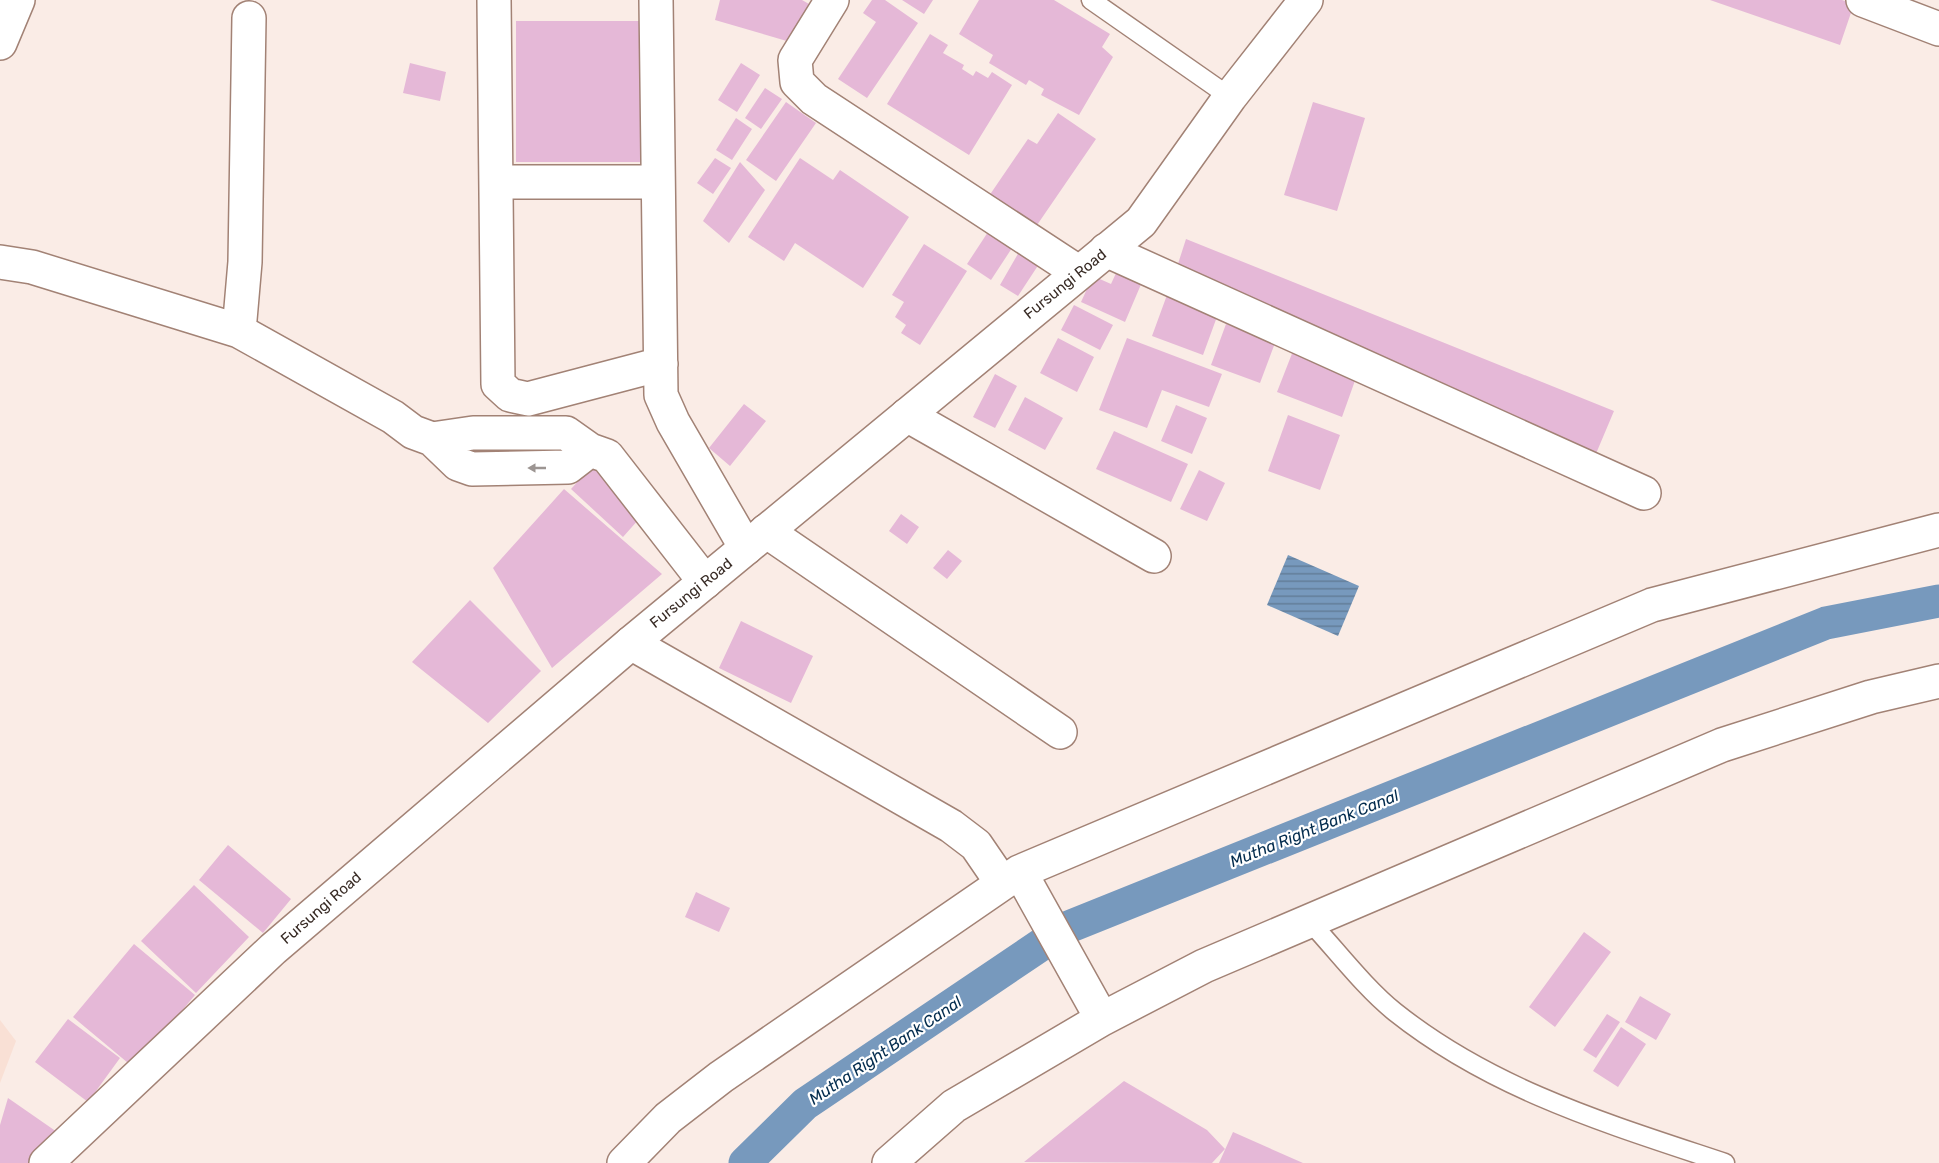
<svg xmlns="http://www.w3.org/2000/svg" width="1939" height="1163" viewBox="0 0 1939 1163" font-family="Rubik,sans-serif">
	<defs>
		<pattern id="water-rules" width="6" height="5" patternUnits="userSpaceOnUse" patternTransform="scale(1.5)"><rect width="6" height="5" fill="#7799bd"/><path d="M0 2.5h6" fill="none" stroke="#637d99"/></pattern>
	</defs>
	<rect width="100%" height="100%" fill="#faece6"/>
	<!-- built -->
	<path fill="#f9e0d5" d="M0,1020L16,1041L0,1083Z"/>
	<!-- water -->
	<path fill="url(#water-rules)" d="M1288,555L1359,586L1338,636L1267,605Z"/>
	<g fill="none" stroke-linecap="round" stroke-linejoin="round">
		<!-- canal -->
		<path stroke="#7799bd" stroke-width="33" d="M745,1163L805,1104L1066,928L1826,623L1939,601"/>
	</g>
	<!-- building -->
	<path fill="#e5b8d7" d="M720,0H802L809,4L797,44L715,20Z
		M872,0H885L918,23L867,98L838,79L876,22L863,13Z
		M902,0H933L924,14Z
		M979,0H1054L1110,34L1102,47L1113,57L1079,115L1041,95L1044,89L1029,80L1026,85L989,63L993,55L959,34Z
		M1710,0H1842L1854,4L1840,45Z
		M516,21H646V162H516Z
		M930,34L948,45L943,53L964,65L962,69L973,76L976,71L988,78L992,72L1012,85L969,155L887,104Z
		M410,63L446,72L440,101L403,93Z
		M741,63L760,75L737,112L718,100Z
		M765,88L782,99L761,129L745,118Z
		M786,102L816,123L776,181L746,160Z
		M1313,102L1365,118L1337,211L1284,195Z
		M1058,113L1096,139L1035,228L989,196L1028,139L1037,144Z
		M736,118L752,129L732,160L716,150Z
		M715,158L731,168L713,194L697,183Z
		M800,158L833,180L840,170L909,217L863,288L795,243L784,261L748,237Z
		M740,162L765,190L729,243L703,221Z
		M988,232L1012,248L991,280L967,264Z
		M1186,239L1614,411L1595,456L1176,270Z
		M924,244L967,271L920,345L901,333L906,325L895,317L904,302L892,295Z
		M1019,252L1039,264L1018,296L1000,285Z
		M1117,271L1142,282L1125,322L1081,302L1093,276L1111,284Z
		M1167,295L1218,314L1203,355L1152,336Z
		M1074,305L1113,325L1100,350L1061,330Z
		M1226,324L1275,343L1260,383L1211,365Z
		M1058,338L1094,357L1077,392L1040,373Z
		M1127,338L1222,374L1209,407L1162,390L1147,428L1099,410Z
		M1293,351L1357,375L1342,417L1277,392Z
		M995,374L1017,386L995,428L973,417Z
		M1025,397L1063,418L1045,450L1008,430Z
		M744,404L766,421L730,466L709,448Z
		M1176,405L1207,418L1192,454L1161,441Z
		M1288,415L1340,435L1320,490L1268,471Z
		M1114,431L1188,464L1171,502L1096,469Z
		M601,456L647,510L623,537L571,489Z
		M1199,470L1225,483L1207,521L1180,509Z
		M564,489L662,574L552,668L493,568Z
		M901,514L919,527L907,544L889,531Z
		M948,550L962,561L947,579L933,568Z
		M470,600L541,671L488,723L412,662Z
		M741,621L813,656L791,703L719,668Z
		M228,845L291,899L263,933L199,880Z
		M194,885L249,937L196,993L141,941Z
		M696,892L730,908L719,932L685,917Z
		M1584,932L1611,952L1555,1027L1529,1007Z
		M134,944L195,995L134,1068L73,1017Z
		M1640,996L1671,1014L1656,1040L1625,1022Z
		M1607,1014L1620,1022L1596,1058L1583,1050Z
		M68,1019L120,1058L88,1102L35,1062Z
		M1621,1027L1646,1044L1618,1087L1593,1071Z
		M1124,1081L1207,1130L1225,1149L1212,1163L1024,1162Z
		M8,1098L57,1132L34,1163H0V1125Z
		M1233,1132L1303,1163H1219Z"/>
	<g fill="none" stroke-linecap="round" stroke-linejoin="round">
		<defs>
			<path id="lane" d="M1091,0L1230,97
				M1311,923C1337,951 1365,988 1395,1012C1493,1090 1608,1124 1725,1163"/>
			<path id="street" d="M494,0L498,384L510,395L528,399L661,364
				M656,0L661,395L673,422L746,548
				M832,0L795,60L797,82L814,99L1078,272
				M1863,0L1939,29
				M249,18L245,262L239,331L393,417L413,432L432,439
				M0,43L18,0
				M496,182H657
				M1106,250L1644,493
				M0,262L32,267L239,331
				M907,415L1154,556
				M590,450L568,467L472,469L458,464L432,439L473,433H566L590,450L607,456L705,582
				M766,531L1060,732
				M631,643L951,826L976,845L1002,883
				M1020,872L1102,1019
				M624,1163L668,1118L721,1077L1019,872L1652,605L1939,530
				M889,1163L954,1106L1102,1019L1204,966L1722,745L1871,697L1939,681"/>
			<path id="secondary" d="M46,1163L273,949L631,643L1141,222L1230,97L1306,0"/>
		</defs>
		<!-- lane casing -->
		<use href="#lane" stroke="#a28275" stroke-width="21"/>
		<!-- street casing -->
		<use href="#street" stroke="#a28275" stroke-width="36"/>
		<!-- secondary casing -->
		<use href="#secondary" stroke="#a28275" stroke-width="36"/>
		<!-- lane -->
		<use href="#lane" stroke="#fff" stroke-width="18"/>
		<!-- street -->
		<use href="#street" stroke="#fff" stroke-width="33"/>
		<!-- secondary -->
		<use href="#secondary" stroke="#fff" stroke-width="33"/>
	</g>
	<!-- one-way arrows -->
	<defs><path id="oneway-solid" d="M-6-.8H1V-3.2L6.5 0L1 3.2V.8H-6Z" transform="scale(1.5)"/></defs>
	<use fill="#9c9592" href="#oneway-solid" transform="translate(537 468) rotate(180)"/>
	<g text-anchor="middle" stroke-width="4.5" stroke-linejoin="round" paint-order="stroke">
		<!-- street labels -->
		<g font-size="15" fill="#382b25" stroke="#fff">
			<text transform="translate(1065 284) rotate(-39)" y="5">Fursungi Road</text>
			<text transform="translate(691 593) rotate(-39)" y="5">Fursungi Road</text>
			<text transform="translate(321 908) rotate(-41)" y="5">Fursungi Road</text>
		</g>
		<!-- water labels -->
		<g font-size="16" font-style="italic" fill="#022b4d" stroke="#fff">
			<text transform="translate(1314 828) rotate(-22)" y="6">Mutha Right Bank Canal</text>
			<text transform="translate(885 1050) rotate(-34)" y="6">Mutha Right Bank Canal</text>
		</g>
	</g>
</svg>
